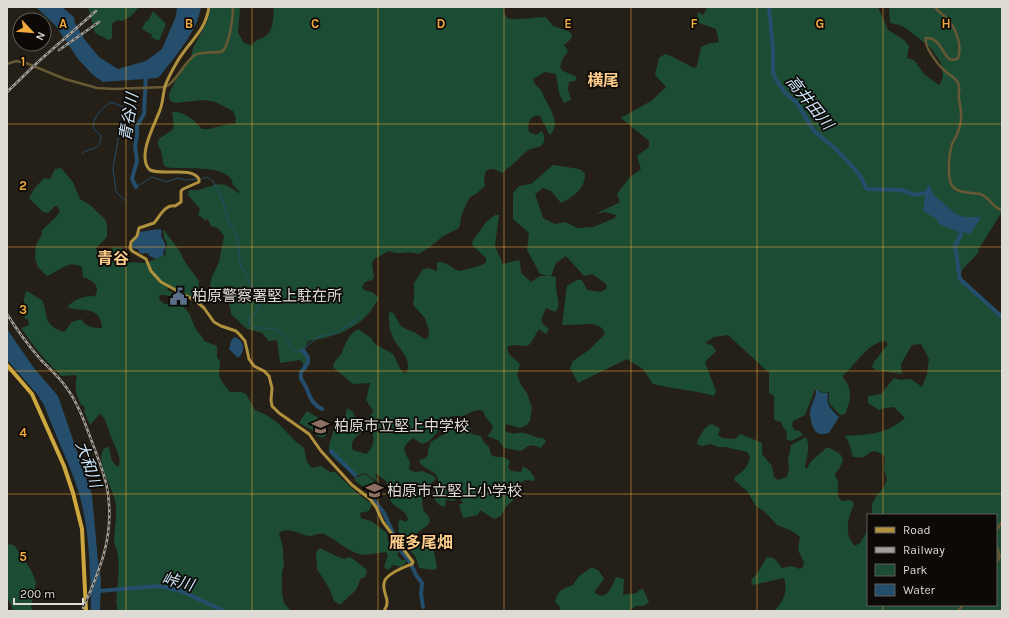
<svg xmlns="http://www.w3.org/2000/svg" width="1009" height="618" viewBox="0 0 1009 618" font-family="Karla,'Noto Sans JP',sans-serif">
	<rect width="100%" height="100%" fill="#241f17"/>
	<!-- green -->
	<path fill="#1d4c34" d="M88,7H139L131,16L122,21L117,20L112,24V38L109,40L95,33Z
		M211,7H240L238,32L243,42L252,46C255,39 261,40 267,35C274,29 273,15 274,7H505L503,11L507,18C519,21 534,17 546,17L553,26L568,31L572,35L571,39L564,45L568,51L562,60L560,67L563,71L577,77L575,81L569,82L568,89L571,100L564,103L559,93L556,74L545,72L533,79C534,84 536,85 540,89C542,91 543,95 544,97C550,108 561,124 550,135L549,134L540,116C530,114 527,123 529,132L536,135L542,131L544,136V142L541,146L528,150L511,166L502,173C497,170 491,167 486,171L484,178L485,186L476,194L470,197C467,202 465,207 463,212C460,217 461,223 459,228L443,236L429,248L418,254C406,250 401,256 389,251L374,259L372,264L374,277L372,280L365,282L362,287L364,290L372,292L379,298L370,312L359,323L341,333L325,338L308,341L305,348L310,362L306,370H303V363L300,360L280,363L277,340L269,341L262,333L247,329L231,314C231,299 220,295 210,286L211,279L219,262L224,236L218,228L211,226L207,218V220H204L203,218L198,215L200,209L188,195L189,190H199L217,184L226,185L239,193L240,192L233,185C231,162 180,171 166,167L163,164C163,160 162,155 161,151C160,148 157,145 158,142C158,136 171,134 174,127L172,112C183,110 195,121 202,129C213,130 223,123 235,124L236,118L233,111L215,102L204,100L174,103C170,101 169,99 169,94L179,73L190,61L193,48L207,22Z
		M708,7H878L888,30L904,40L909,46L907,58L914,60L924,74L939,85L941,82L943,76L941,63L930,47L904,27L899,25L890,23L889,7H1002V213L1000,215L978,250L979,252L962,270L960,279L1002,317V611H773C784,603 788,590 784,578L753,585L751,582L752,579L757,574L767,557L774,558L782,568L791,566L800,569L803,567L804,562L798,550L800,537L792,531L777,525L765,512L756,506L747,491L734,480L735,477C743,471 748,467 750,457L747,452L725,447H718L711,444L702,446L697,444C698,438 700,436 703,431C709,423 711,422 720,429L718,435L722,438L735,439L740,434L760,442L762,443V454L772,466L774,477L778,480L787,477L789,468L788,461L791,445L806,437C811,449 806,457 805,468H807C812,458 819,456 826,448C830,447 831,449 835,451C848,457 842,465 835,474C835,477 838,480 838,483C839,491 835,495 842,501L851,500L854,504C848,519 843,533 855,546L861,542L868,529V605H996V515H872V504L877,495L882,490L887,480L884,469L885,457C881,453 876,450 870,452C865,458 860,458 853,457L848,440L844,436C868,435 887,434 905,418L894,407L884,408L879,410L868,403V396L881,394L894,378L900,380L911,379L922,387L927,374L929,359L921,344L912,345L901,364L902,374L876,370L872,367L874,362L888,344L885,341C867,343 857,364 843,375C843,379 845,380 847,383C853,394 849,404 845,414L840,415L829,403V392L823,393L819,390H815L805,415L793,421L792,425L794,430L800,431L803,435L791,441L786,439L787,432L783,427L781,422L774,420V396L769,393V373L728,335L714,337L705,343L712,345L716,351L705,362L716,391L714,396C694,390 674,389 653,384L643,369L627,359L578,383L570,368L573,361L589,350L605,334L602,328L594,324L562,325L567,286L577,280H582L587,290L601,292L607,288L606,284L592,274L584,276L566,256L556,263L551,276L556,277C556,280 555,284 556,287C556,296 562,305 555,312L546,308L541,320L543,324L549,329L546,334L539,329L530,344L527,346L513,345L507,347L509,354L520,364L517,374L521,385L527,393L532,408L530,421L527,425L520,428L506,424L505,431C515,436 516,432 524,433C531,434 537,439 543,438L546,441L541,448C529,443 530,445 521,451L504,448L498,440L487,436L491,432L493,426L485,416L483,411C474,408 470,414 462,416C458,417 453,415 449,418C438,425 436,441 422,444L413,438C400,448 404,451 410,462L409,469C413,473 417,472 422,471L434,476L436,479L424,490L422,497L423,510L429,517L430,522C426,529 418,529 415,537C419,545 424,546 433,546L437,568L434,570L419,568C415,552 414,555 402,545C400,536 397,528 399,519L406,522L408,519C404,508 397,509 392,503C389,499 388,486 386,481L375,473L378,482L365,473L356,476C349,470 331,459 329,450C328,445 332,437 333,431C345,426 345,420 347,408L353,412L357,422L367,426C362,434 348,439 353,450L366,454C373,449 377,436 369,430V425L367,420L373,412L372,409L366,400L370,383L353,384L333,367C333,360 341,357 343,350C346,342 349,334 358,329L371,338L376,345L386,350L393,354L401,370L404,373L407,372C412,356 397,349 392,335C389,329 389,320 389,313L391,312L394,314L400,325L406,329L414,332L424,339L428,338L429,330L425,318L414,306L413,303L414,299V283L423,269L428,268L437,271V262C447,261 450,267 459,271C468,269 477,267 486,263V258L473,246L472,242L486,222L495,215H499L495,246L503,264L519,260L520,263L521,273L531,282L540,276H549L540,274L527,250L529,233L513,219V193L519,186L531,184L553,165L580,169L585,174C585,189 573,197 561,203L551,191L543,188L535,194L543,218L555,224L565,222L577,228L593,227L615,218L616,215L605,212L596,214C604,209 612,207 620,202L617,194L629,178L641,169L637,156L649,147V141L620,117L624,116L651,101L666,87L655,75L659,58L665,54L671,56L694,68L697,66L701,47L711,43L719,42L716,29L696,22L698,12L703,15Z
		M153,11L166,24L159,41L151,37L152,35L142,29L146,21H148Z
		M61,168L73,182L80,199L90,205L105,219L107,224V237L96,248V250L102,254C110,249 115,245 124,249L123,256L126,262L145,263L166,255L165,252L167,243L164,238L163,231L164,230L179,250L185,262L199,281L198,292L199,301L198,302L169,285L167,290L172,292L174,296C169,297 165,294 160,295L159,298C164,309 174,302 182,306C191,311 192,323 197,331C200,335 203,336 204,341L217,346V357L220,362L219,375L222,382L230,392H241L246,394L255,410L266,415L278,423L294,440L304,448L307,462L312,468L321,466L330,472H335L357,493L372,504L369,511L360,513L361,518L371,521L387,533L388,542L394,544L399,551L397,555L402,560H405L407,562L401,567L393,565L388,570L384,567L388,555L386,552C376,553 369,556 359,554C346,550 336,539 324,534C318,532 314,536 309,536C299,535 289,526 279,533L283,548V558L284,565L282,572V593L284,603L291,611H117V604L116,603C117,588 120,572 118,557C118,552 115,547 114,542C114,527 119,512 114,497C110,483 95,462 104,448L109,447C111,456 110,461 118,467C123,459 115,447 112,439C108,431 108,424 102,415L100,414L90,425L84,411L85,409L83,405H81C76,395 74,387 77,376L75,375L61,376C46,361 33,346 21,328L29,325L28,319H25L24,300L26,291H27L43,301C48,319 44,325 64,332L72,322L81,319C86,327 93,328 102,328C101,304 81,313 67,307C74,299 85,296 95,296C101,286 92,280 83,277L82,267C69,259 58,272 47,276L38,267L35,259L36,245L42,234V230L56,217L60,211L57,206H55L48,213L43,212L29,198L34,189L44,178L50,179L55,169Z
		M307,411L328,424L327,434L323,438L317,436L312,430L299,423Z
		M466,421L470,424V429L471,434L481,436L483,441L489,447L491,455C498,459 502,454 510,461L508,468L512,471L521,472L523,466L530,471L535,478L534,481L526,480L513,486L511,490C516,504 513,498 506,507C504,509 503,513 501,516L494,519L480,510L478,515L463,518L459,505L463,503L458,495L456,496L455,501L446,500L445,507C440,506 438,504 435,500C430,490 440,487 438,479C436,469 421,470 419,460L424,459L428,455V450L431,442L449,431L454,426Z
		M365,474L376,482L374,484L375,485L369,491L355,481L354,478Z
		M7,544L14,545L31,570L36,582L31,608L34,611H10L13,609L7,597Z
		M320,548L338,557L344,559L350,557L353,559L366,569L367,573L364,578H361L356,590L340,605L334,601L330,590L317,569L316,552Z
		M592,567L599,571L604,579L595,591V593C607,602 612,586 616,577L624,579L623,595L637,593L639,590L643,589L649,602L644,606H636L628,611H560V607L555,602C558,590 562,589 573,585L579,576Z"/>
	<!-- water -->
	<path fill="#244e6b" d="M36,7H62L74,17L75,23L85,40L99,57L118,69L146,61L162,49L176,16L177,7H201C197,32 176,55 161,75L157,78L103,82L93,75L78,59L55,25Z
		M928,185L931,187L933,194L956,214L964,217H980L981,218L970,234L963,232L959,234V232L939,224C938,217 928,216 923,210L925,195L923,194L925,192Z
		M160,229L162,231L161,236C164,242 168,245 163,252L164,255L157,259L149,256V254L145,253L143,254L138,252L139,250L134,248L133,251L131,246L139,232Z
		M7,329L34,368L58,396L92,495L98,561L101,579L100,611H91C90,569 90,524 76,484C67,458 54,432 44,405L37,394L7,360Z
		M234,337C245,340 246,351 238,358L229,349L231,341Z
		M816,390H818L822,393H828C826,406 830,408 839,417L829,433C818,436 814,433 811,421C811,418 809,414 810,412C811,403 816,399 816,390Z"/>
	<g fill="none" stroke-linecap="round" stroke-linejoin="round">
		<!-- stream -->
		<path stroke="#244e6b" stroke-width="1" d="M82,153C91,147 100,152 101,136L93,128C93,117 102,108 111,102L126,108L127,110L120,129L113,168L116,192L126,201
			M201,179L207,177L213,181L219,192L223,201L227,217L238,238L240,263L251,284L259,307L256,312L249,320L250,325C260,331 270,326 278,330C286,335 289,346 296,352L302,350L318,337L336,333L360,317
			M136,187L152,177L167,182L178,178L186,180L197,179"/>
		<!-- river -->
		<path stroke="#244e6b" stroke-width="4" d="M769,7L773,49V71L774,76L785,93L797,103L814,131L837,150L859,174L867,189L901,190L915,195L923,193
			M136,187L132,179L137,161L135,146L137,135V126L144,114L146,74
			M961,234L955,246L960,279L1002,317
			M302,350C313,360 308,363 301,372V379C311,391 306,400 322,409
			M331,451L355,475
			M374,500L384,513L393,533
			M398,547L410,562L416,575L422,583L421,594L423,607
			M99,591L159,586L181,591L224,611"/>
		<!-- minor -->
		<path stroke="#675933" stroke-width="2.5" d="M935,7C939,13 947,17 951,23C957,32 962,47 958,58C943,68 945,37 926,38C923,46 939,66 945,71C950,76 958,78 959,86C960,90 958,94 959,98C960,107 963,115 960,125C959,132 955,138 952,144C949,154 946,182 954,188C962,194 972,192 980,194C990,197 992,208 1002,210
			M7,64L16,61L26,63L65,79L97,88L115,89L165,87C176,83 183,63 195,55C202,51 214,54 223,51C230,41 233,19 233,7
			M996,531L1002,522
			M996,545L1000,557L996,563
			M958,611L963,605"/>
		<!-- major -->
		<path stroke="#af913e" stroke-width="3" d="M209,7C205,33 189,41 177,62C173,69 168,78 165,86C163,94 163,102 160,110C155,124 136,157 150,170C164,176 191,166 199,179V182L183,189L181,191V202L175,206C165,204 160,216 154,223L139,228L137,236L131,242L130,248L132,251L146,259L151,271L161,282L196,301L204,308L214,322L221,326L236,331L240,335L245,341L249,359L254,366L264,371L269,376L272,388L271,400L272,406L279,413L309,434L321,451L352,485L370,499L376,507L383,522L413,562L412,564C404,567 385,574 384,583C382,595 392,599 384,611"/>
		<!-- highway -->
		<path stroke="#cca83f" stroke-width="4" d="M7,365L32,394L64,466L73,493L82,529L86,611"/>
		<defs>
			<path id="rail" d="M59,50L99,22
				M7,92L39,61L96,11
				M7,314C17,330 28,345 41,360C50,369 59,377 66,387C78,403 85,423 92,442C98,459 106,476 108,494C114,537 100,570 83,608"/>
		</defs>
		<!-- rail casing -->
		<use href="#rail" stroke="#a4a09a" stroke-width="2.5"/>
		<!-- rail -->
		<use href="#rail" stroke="#0c0906" stroke-width="1" stroke-dasharray="3" stroke-linecap="butt"/>
	</g>
	<!-- grid -->
	<path fill="none" stroke="#eea83c" stroke-width="1" stroke-opacity="0.55" d="M126,7V611M252,7V611M378,7V611M504,7V611M631,7V611M757,7V611M883,7V515M7,124H1002M7,247H1002M7,371H1002M7,494H1002M883,605V611"/>
	<!-- icons -->
	<defs>
		<symbol id="civic-bare" viewBox="-9 -9 18 18"><path d="M-.6-6.5H3V-4.5H.6V-3L4-1V1h2V6H-6V1h2V-1L-.6-3ZM-1.2 2.5V6h2.4V2.5Z" fill="#5c6f8a" stroke="#0c0906" stroke-width="2.5" paint-order="stroke"/></symbol>
		<symbol id="school-bare" viewBox="-9 -9 18 18"><path d="M0-5L7-2L0 1L-7-2ZM-4 1L0 2.5L4 1V4Q0 6-4 4Z" fill="#8d6e63" stroke="#0c0906" stroke-width="2.5" paint-order="stroke"/></symbol>
	</defs>
	<g fill-rule="evenodd">
		<use href="#civic-bare" x="166" y="284" width="25" height="25"/>
		<use href="#school-bare" x="308" y="414" width="25" height="25"/>
		<use href="#school-bare" x="362" y="478" width="25" height="25"/>
	</g>
	<g text-anchor="middle" stroke-width="3.5" stroke-linejoin="round" paint-order="stroke">
		<!-- poi labels -->
		<g font-size="15" fill="#dedbd5" stroke="#0c0906" text-anchor="start">
			<text x="192" y="301">柏原警察署堅上駐在所</text>
			<text x="334" y="431">柏原市立堅上中学校</text>
			<text x="387" y="496">柏原市立堅上小学校</text>
		</g>
		<!-- neighbourhood labels -->
		<g font-size="16" font-weight="bold" fill="#fdcc8a" stroke="#0c0906">
			<text x="603" y="86">横尾</text>
			<text x="113" y="264">青谷</text>
			<text x="421" y="548">雁多尾畑</text>
		</g>
		<!-- water labels -->
		<g font-size="16" font-style="italic" fill="#cbe5f9" stroke="#0c0906">
			<text transform="translate(810 102) rotate(51)" y="6">高井田川</text>
			<text transform="translate(128 117) rotate(-81)" y="6">青谷川</text>
			<text transform="translate(89 464) rotate(71)" y="6">大和川</text>
			<text transform="translate(178 581) rotate(15)" y="6">峠川</text>
		</g>
	</g>
	<g font-size="13" text-anchor="middle" font-weight="bold" fill="#eea83c" stroke="#0c0906" stroke-width="3.5" stroke-linejoin="round" paint-order="stroke">
		<text x="63" y="28">A</text>
		<text x="189" y="28">B</text>
		<text x="315" y="28">C</text>
		<text x="441" y="28">D</text>
		<text x="568" y="28">E</text>
		<text x="694" y="28">F</text>
		<text x="820" y="28">G</text>
		<text x="946" y="28">H</text>
		<text x="23" y="66">1</text>
		<text x="23" y="190">2</text>
		<text x="23" y="314">3</text>
		<text x="23" y="437">4</text>
		<text x="23" y="561">5</text>
	</g>
	<!-- border -->
	<rect width="1009" height="618" fill="none" stroke="#dedbd5" stroke-width="16"/>
	<!-- legend -->
	<rect x="867" y="514" width="130" height="92" fill="#0c0906" stroke="#605d59"/>
	<rect x="875" y="527" width="20" height="6" fill="#af913e" stroke="#605d59"/>
	<text x="903" y="534" font-size="12" fill="#dedbd5">Road</text>
	<rect x="875" y="547" width="20" height="6" fill="#a4a09a" stroke="#605d59"/>
	<text x="903" y="554" font-size="12" fill="#dedbd5">Railway</text>
	<rect x="875" y="564" width="20" height="12" fill="#1d4c34" stroke="#605d59"/>
	<text x="903" y="574" font-size="12" fill="#dedbd5">Park</text>
	<rect x="875" y="584" width="20" height="12" fill="#244e6b" stroke="#605d59"/>
	<text x="903" y="594" font-size="12" fill="#dedbd5">Water</text>
	<!-- north arrow -->
	<g transform="translate(32 32) rotate(116)"><circle r="19" fill="#0c0906" stroke="#605d59"/>
	<path d="M0-3L7 15L0 10L-7 15Z" fill="#eea83c"/>
	<text y="-6" font-size="11" font-weight="bold" text-anchor="middle" fill="#dedbd5">N</text>
	</g>
	<!-- scale -->
	<path d="M14 598v6h69v-6" fill="none" stroke="#dedbd5" stroke-width="2"/>
	<text x="20" y="598" font-size="12" fill="#dedbd5" stroke="#0c0906" stroke-width="3" paint-order="stroke">200 m</text>
</svg>
